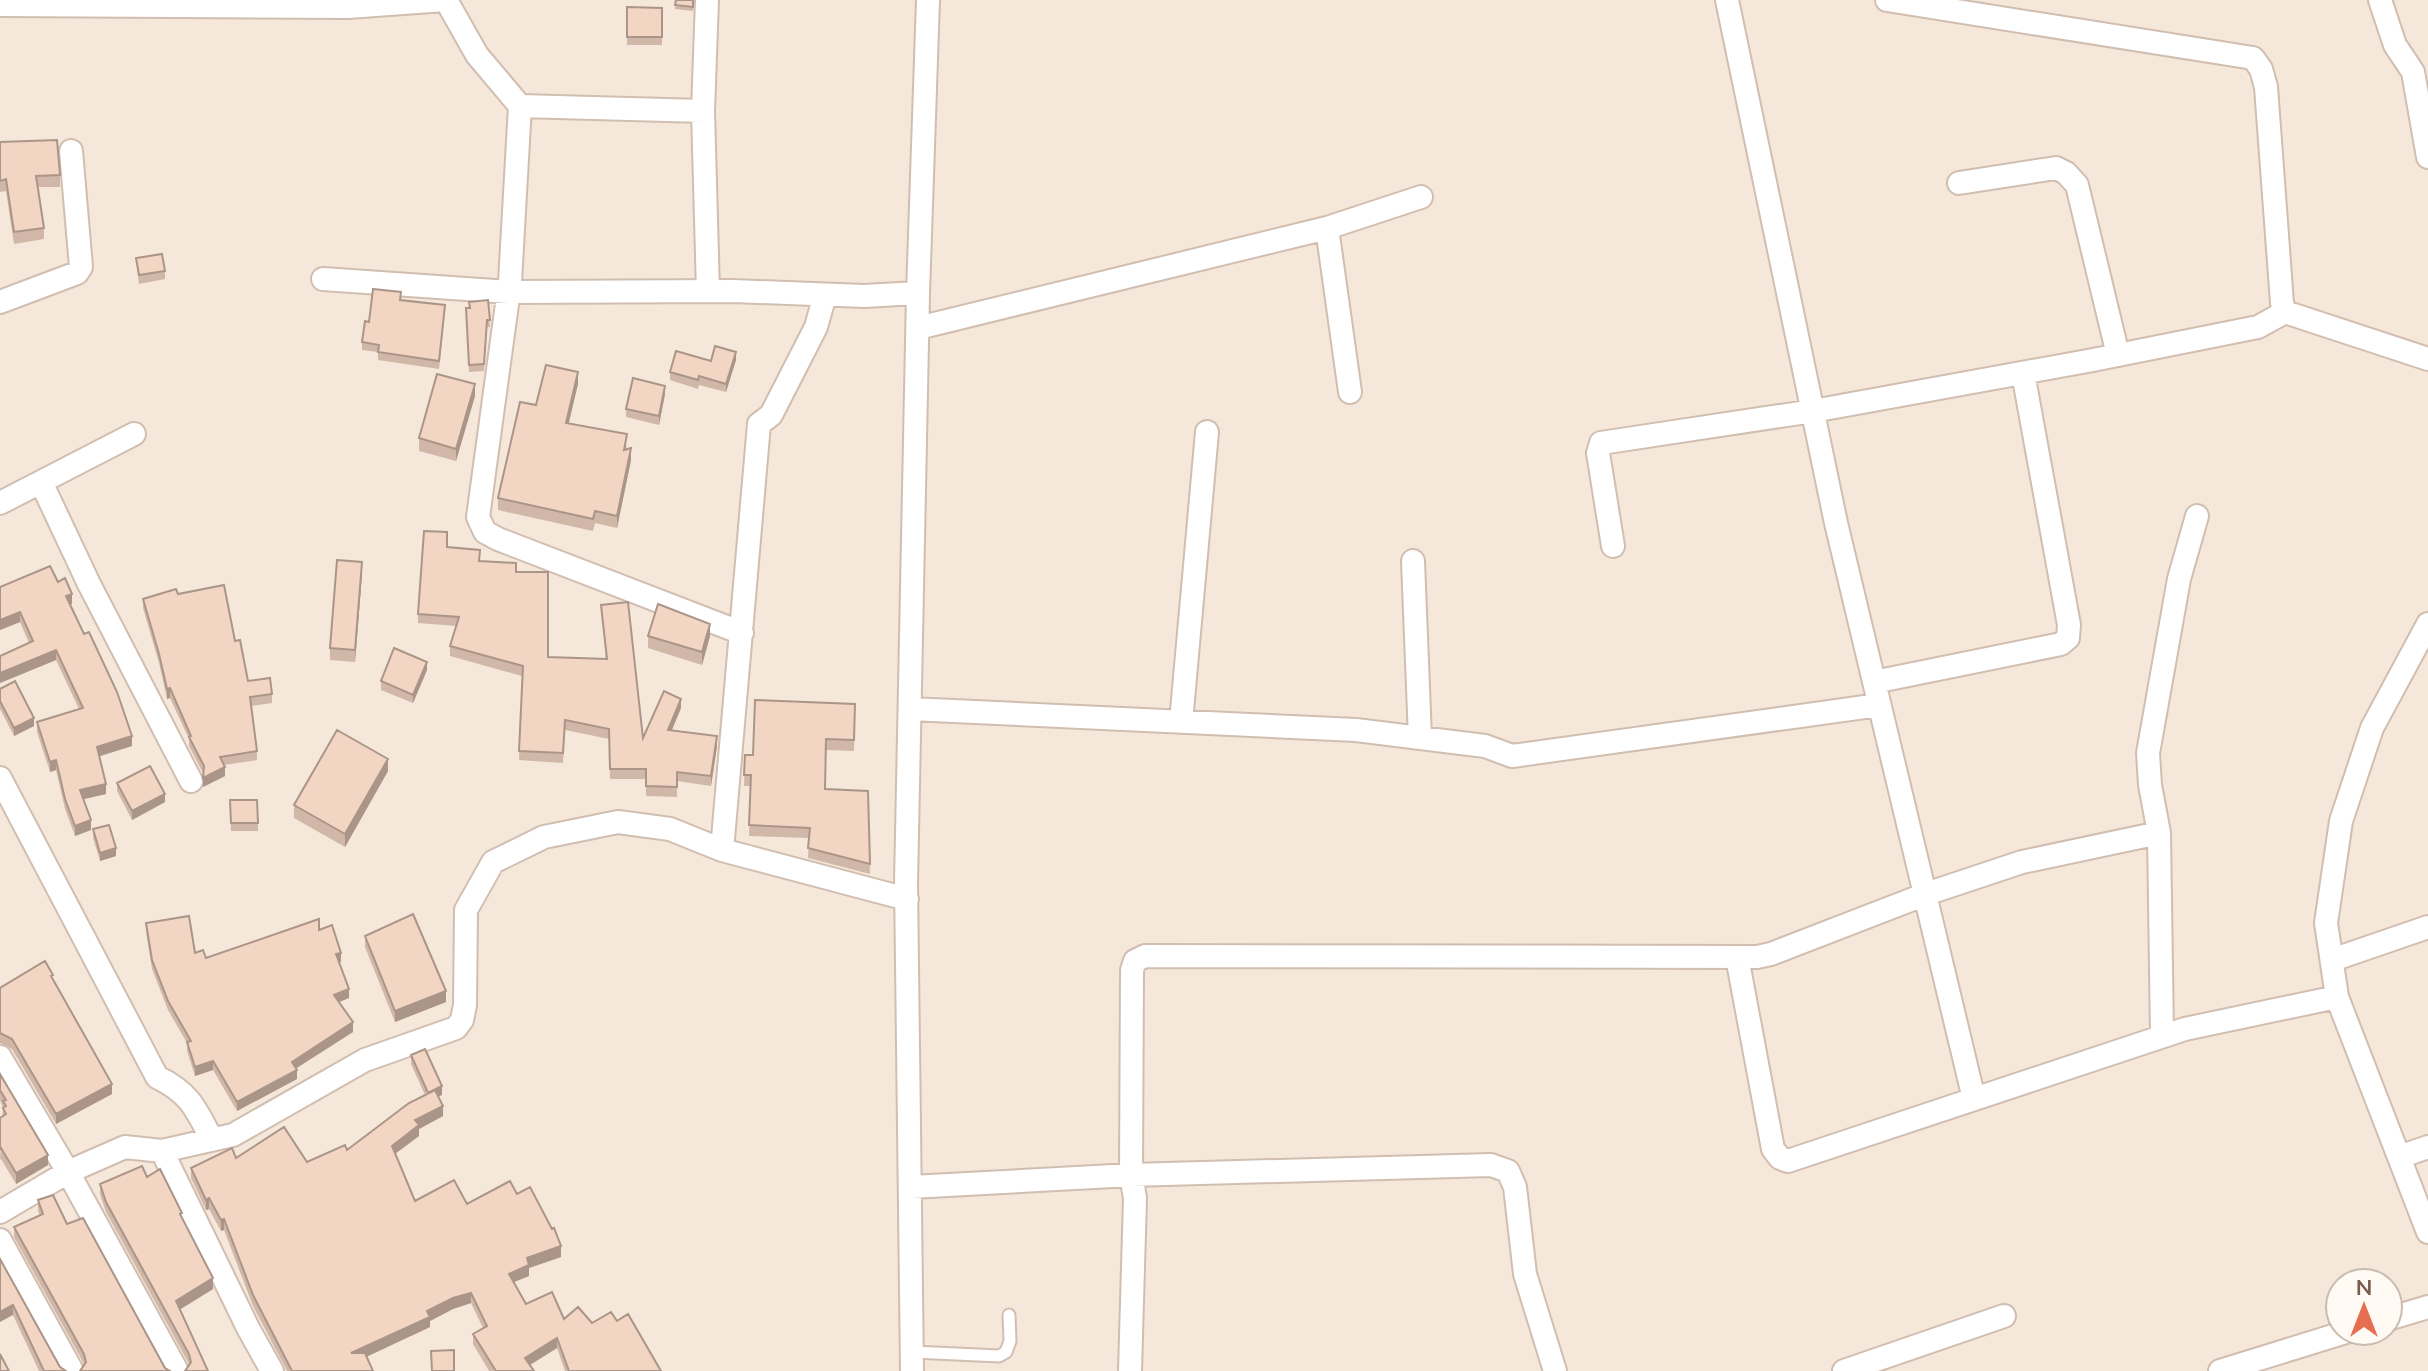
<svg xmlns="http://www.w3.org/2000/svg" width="2428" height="1371" viewBox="0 0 2428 1371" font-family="Mulish,sans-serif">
	<rect width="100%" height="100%" fill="#fdf6ec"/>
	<!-- residential -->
	<path fill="#f5e8da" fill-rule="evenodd" d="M0,0H2428V1371H0ZM2340,1283H2388V1331H2340Z"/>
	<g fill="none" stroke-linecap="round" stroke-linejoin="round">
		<defs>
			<path id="service" d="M913,1352L999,1356L1006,1352L1010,1341L1009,1315"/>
			<path id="minor" d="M446,0L477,55L520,106L703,111
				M707,0L703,111L708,291
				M1727,0L1836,523L1974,1099
				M1887,0L2253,58L2261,69L2266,87L2282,303L2285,312
				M2380,0L2395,45L2413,72L2428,157
				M0,5L348,7L445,0
				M520,106L510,282L478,517L485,532L498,539L742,633
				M1959,183L2056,168L2066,173L2077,185L2118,355
				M1327,228L1350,392
				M323,279L509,292L733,291L864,296L918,293
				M0,302L77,273L81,267L71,151
				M918,328L1327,228L1421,197
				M41,482L89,584L191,781
				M0,503L134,434
				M1613,546L1598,453L1601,443L1813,411L2093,360L2258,327L2285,312L2428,359
				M1413,561L1420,738
				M2428,624L2372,728L2341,821L2326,923L2337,997L2428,1232
				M1874,682L2061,644L2068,638L2069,625L2023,373
				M910,709L1356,730L1485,746L1512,756L1879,705
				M1181,722L1207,432
				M0,778L157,1077C190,1093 196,1109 212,1140
				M722,850L759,424L771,415L816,327L825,295
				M1737,957L1773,1149L1780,1158L1788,1161L2185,1029L2337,997
				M2332,960L2428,927
				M2162,1036L2159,833L2150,785L2148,753L2179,579L2197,516
				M0,1057L68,1172L177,1371
				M162,1151L248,1328L272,1371
				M2399,1157L2428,1147
				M911,1187L1131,1175L1491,1165L1508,1171L1515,1187L1525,1274L1555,1371
				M0,1212L68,1172L125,1147L162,1151L233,1135L365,1060L456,1028L462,1020L465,1005L466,910L493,862L544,837L618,822L670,829L722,850L907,899
				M0,1240L72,1371
				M2388,1319L2428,1307
				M912,1371L906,883L918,293L928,0
				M1130,1371L1135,1198L1131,1175L1132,970L1135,961L1145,956L1757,957L1771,954L1926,894L2022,862L2159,833
				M1844,1371L2004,1316
				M2220,1371L2349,1331"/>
		</defs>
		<!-- service casing -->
		<use href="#service" stroke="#d1beb0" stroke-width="15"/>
		<!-- minor casing -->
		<use href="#minor" stroke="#d1beb0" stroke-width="26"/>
		<!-- service -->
		<use href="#service" stroke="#fff" stroke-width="11"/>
		<!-- minor -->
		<use href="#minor" stroke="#fff" stroke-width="22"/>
	</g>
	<!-- wall -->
	<path fill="#d1b7a8" d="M676,0H694L693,11L675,9Z
		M627,7L662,8V45H627Z
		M0,142L60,175V187H38L44,228V239L14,244L6,191L0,192Z
		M136,258L165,271V279L139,284Z
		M401,300L445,312L439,369L378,360V352L362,350V342L369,322Z
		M488,300L490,327H487L484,371L469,372L466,308H469Z
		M736,360L726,392L699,385L698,389L670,380V372L711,361Z
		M578,384L568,423L627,446L626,449L631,460L617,528L595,523L593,531L498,510V498L536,405Z
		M665,394L659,425L626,417V409Z
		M475,396L456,461L419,451V438Z
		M447,547L480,561L516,572L548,657L606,659L601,605L643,738L681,708L672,730L717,746L711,786L677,781V797L646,796V779H610L609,739L565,730L563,763L519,760L522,676L450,656V646L456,626L418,623V614Z
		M362,574L355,662L330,660V648Z
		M58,582L72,604L70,605L132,746L100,756L106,794L83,799L91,830L75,836L65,809L56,770L50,772L37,732V722L79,709L56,660L0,683V656L29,643L20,622L0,630V587Z
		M178,594L235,641L248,681L272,694V703L251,706L257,751V760L224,765L225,776L203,787L204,775L189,746V739L170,698L167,699L159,663L143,608V599Z
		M648,636H710L702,665L648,648Z
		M427,670L413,703L381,690V681Z
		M0,689L34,726L14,736L0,709Z
		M855,704L854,751L826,750L825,789L868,791L870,874L808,858L809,838L749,836L751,786H744L745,755H753Z
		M388,771L345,847L294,818V805Z
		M117,783L165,802L132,820L117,791Z
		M230,800H257L258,831H231Z
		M93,829L116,856L100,861L93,838Z
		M146,923L195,953L206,958L319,929L341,962H339L349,998L339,1002L353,1032L296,1068L297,1079L237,1111L213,1070L195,1076L187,1051V1043L168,1010L152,969L146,932Z
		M365,936L446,1002L395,1022L365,947Z
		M53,980L112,1094L56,1124L12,1049L0,1043V988Z
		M411,1055L442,1095L438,1096L443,1116L419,1129V1136L395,1154L415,1201L467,1204L517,1194L561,1257L529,1268V1276L514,1282L526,1304L564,1319L592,1323L617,1321L661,1371H565L557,1348L530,1365L534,1371H489L473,1344V1334L483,1328L471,1303L453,1309L430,1321V1327L366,1357L373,1371H287L253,1306L224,1230L221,1231L209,1209L206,1210L191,1178V1168L236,1158L307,1162L347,1150L425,1095L411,1064Z
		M0,1074L48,1165L16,1184L1,1159L0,1160L3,1108L0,1100Z
		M147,1177L182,1218L213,1289L180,1309L208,1371L189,1364L106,1212L100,1194V1184Z
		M38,1200L67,1224L165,1368L84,1364L14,1237V1227L40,1216L38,1211Z
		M0,1259L60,1367L66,1371H39L13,1315Z"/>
	<!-- shaded-wall -->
	<path fill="#aa9588" d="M736,352V360L726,392V384Z
		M578,372V384L566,435V423Z
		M475,384V396L456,461V449Z
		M665,386V394L659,425V416Z
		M631,448V460L617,528V516Z
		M362,562V574L355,662V650Z
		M72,594V604L66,606V596Z
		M20,612V622L0,630V620Z
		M710,624V636L702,665V652Z
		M56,650V660L0,683V673Z
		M427,662V670L413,703V695Z
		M170,688V698L167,699V689Z
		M681,699V708L668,739V730Z
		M34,718V726L14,736V728Z
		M132,736V746L97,757V747Z
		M717,736V746L711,786V776Z
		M388,759V771L345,847V834Z
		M56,760V770L50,772V762Z
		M225,767V776L203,787V778Z
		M106,784V794L80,800V790Z
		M165,794V802L132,820V811Z
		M91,820V830L75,836V826Z
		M116,848V856L100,861V853Z
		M341,953V962L336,963V954Z
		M349,989V998L334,1004V995Z
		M446,991V1002L395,1022V1011Z
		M353,1022V1032L292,1071V1062Z
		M213,1061V1070L195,1076V1067Z
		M297,1070V1079L237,1111V1102Z
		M112,1084V1094L56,1124V1114Z
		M442,1086V1095L428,1101V1093Z
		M443,1106V1116L419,1129V1136L392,1156V1146L415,1120Z
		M48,1155V1165L16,1184V1173Z
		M209,1198V1209L206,1210V1200Z
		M224,1219V1230L221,1231V1220Z
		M561,1246V1257L529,1268V1276L509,1284V1274L527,1258Z
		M213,1278V1289L176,1312V1301Z
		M471,1293V1303L453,1309L430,1321V1327L351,1364V1353L453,1298Z
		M13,1305V1315L0,1322V1312Z
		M557,1338V1348L525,1368V1358Z"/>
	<!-- building -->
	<path fill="#f3d5c3" stroke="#aa9588" stroke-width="2" d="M676,0H693V7L675,5Z
		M627,7L662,8V37H627Z
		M57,140L60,175L36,176L44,228L14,232L6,179L0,181V142Z
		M162,254L165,271L139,275L136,258Z
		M373,289L401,292L400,300L445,305L439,361L378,352L379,345L362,342L365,321L369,322Z
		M488,300L490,320H487L484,364L469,365L466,308H470L469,302Z
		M715,346L736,352L726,384L699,376L698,380L670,372L676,351L711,361Z
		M546,365L578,372L566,423L627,434L624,450L631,448L617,516L595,511L593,519L498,498L520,402L536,405Z
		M437,374L475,384L456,449L419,438Z
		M633,378L665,386L659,416L626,409Z
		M424,531L447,532V547L480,550L479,561L516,563V572H548V657L607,659L601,605L628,602L643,738L664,691L681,699L668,730L717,736L711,776L677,772V787L646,786V769H610L609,729L565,720L563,753L519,751L523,666L450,646L459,617L418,614Z
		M337,560L362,562L355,650L330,648Z
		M50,566L58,582L65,578L72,594L66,596L84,634L89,632L117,692L132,736L97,747L106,784L80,790L91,820L75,826L65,799L56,760L50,762L37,722L83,708L56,650L0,673V656L33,641L20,612L0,620V587Z
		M224,585L235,641L240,640L248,681L270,678L272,694L250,697L257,751L220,757L225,767L203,778L204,766L189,737L191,736L170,688L167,689L159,654L143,599L176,589L178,594Z
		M658,604L710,624L702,652L648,636Z
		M394,648L427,662L413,695L381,681Z
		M15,681L34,718L14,728L0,701V689Z
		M755,700L855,704L854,740L826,739L825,789L868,791L870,864L808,848L810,828L749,825L751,775H744L745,755H753Z
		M337,730L388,759L345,834L294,805Z
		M150,766L165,794L132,811L117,783Z
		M230,800H257L258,823H231Z
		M109,825L116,848L100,853L93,829Z
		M413,914L446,991L395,1011L365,936Z
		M189,916L195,953L203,950L206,958L319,919V930L332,925L341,953L336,954L349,989L334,995L353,1022L292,1062L297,1070L237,1102L213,1061L195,1067L187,1042L191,1041L168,1001L152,960L146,923Z
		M45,961L53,975L51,976L112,1084L56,1114L12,1039L0,1033V988Z
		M425,1049L442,1086L428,1093L411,1055Z
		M0,1074L48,1155L16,1173L1,1148L0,1149V1118L6,1114L3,1108L6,1106L3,1101L6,1100L0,1090Z
		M435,1090L443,1106L415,1120L419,1125L392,1146L415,1201L454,1180L467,1204L510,1181L517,1194L530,1187L552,1229L554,1228L561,1246L527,1258L529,1265L509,1274L526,1304L552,1292L564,1319L578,1307L592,1323L611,1312L617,1321L628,1314L661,1371H569L557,1338L525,1358L534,1371H496L473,1334L487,1326L471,1293L453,1298L427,1311L430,1317L351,1353H365L373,1371H292L253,1295L224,1219L221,1220L209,1198L206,1200L191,1168L232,1148L236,1158L284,1127L307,1162L345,1145L347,1150L409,1103Z
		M142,1166L147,1177L160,1169L182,1213L180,1214L213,1278L176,1301L208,1371H185L191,1362L189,1354L106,1202L100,1184Z
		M53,1195L67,1224L83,1218L165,1368L170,1371H80L86,1362L84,1354L14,1227L43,1214L38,1200Z
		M0,1259L60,1367L66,1371H44L13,1305L0,1312Z
		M454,1350V1371H432L431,1351Z
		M0,1354L9,1371H0Z"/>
	<!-- north arrow -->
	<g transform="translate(2364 1307)"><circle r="38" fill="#fffaf3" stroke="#cabbb1" stroke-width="2"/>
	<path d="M0-6L14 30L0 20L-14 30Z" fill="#e76f51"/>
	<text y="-12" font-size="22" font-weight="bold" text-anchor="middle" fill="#7a5c4d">N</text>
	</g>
</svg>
